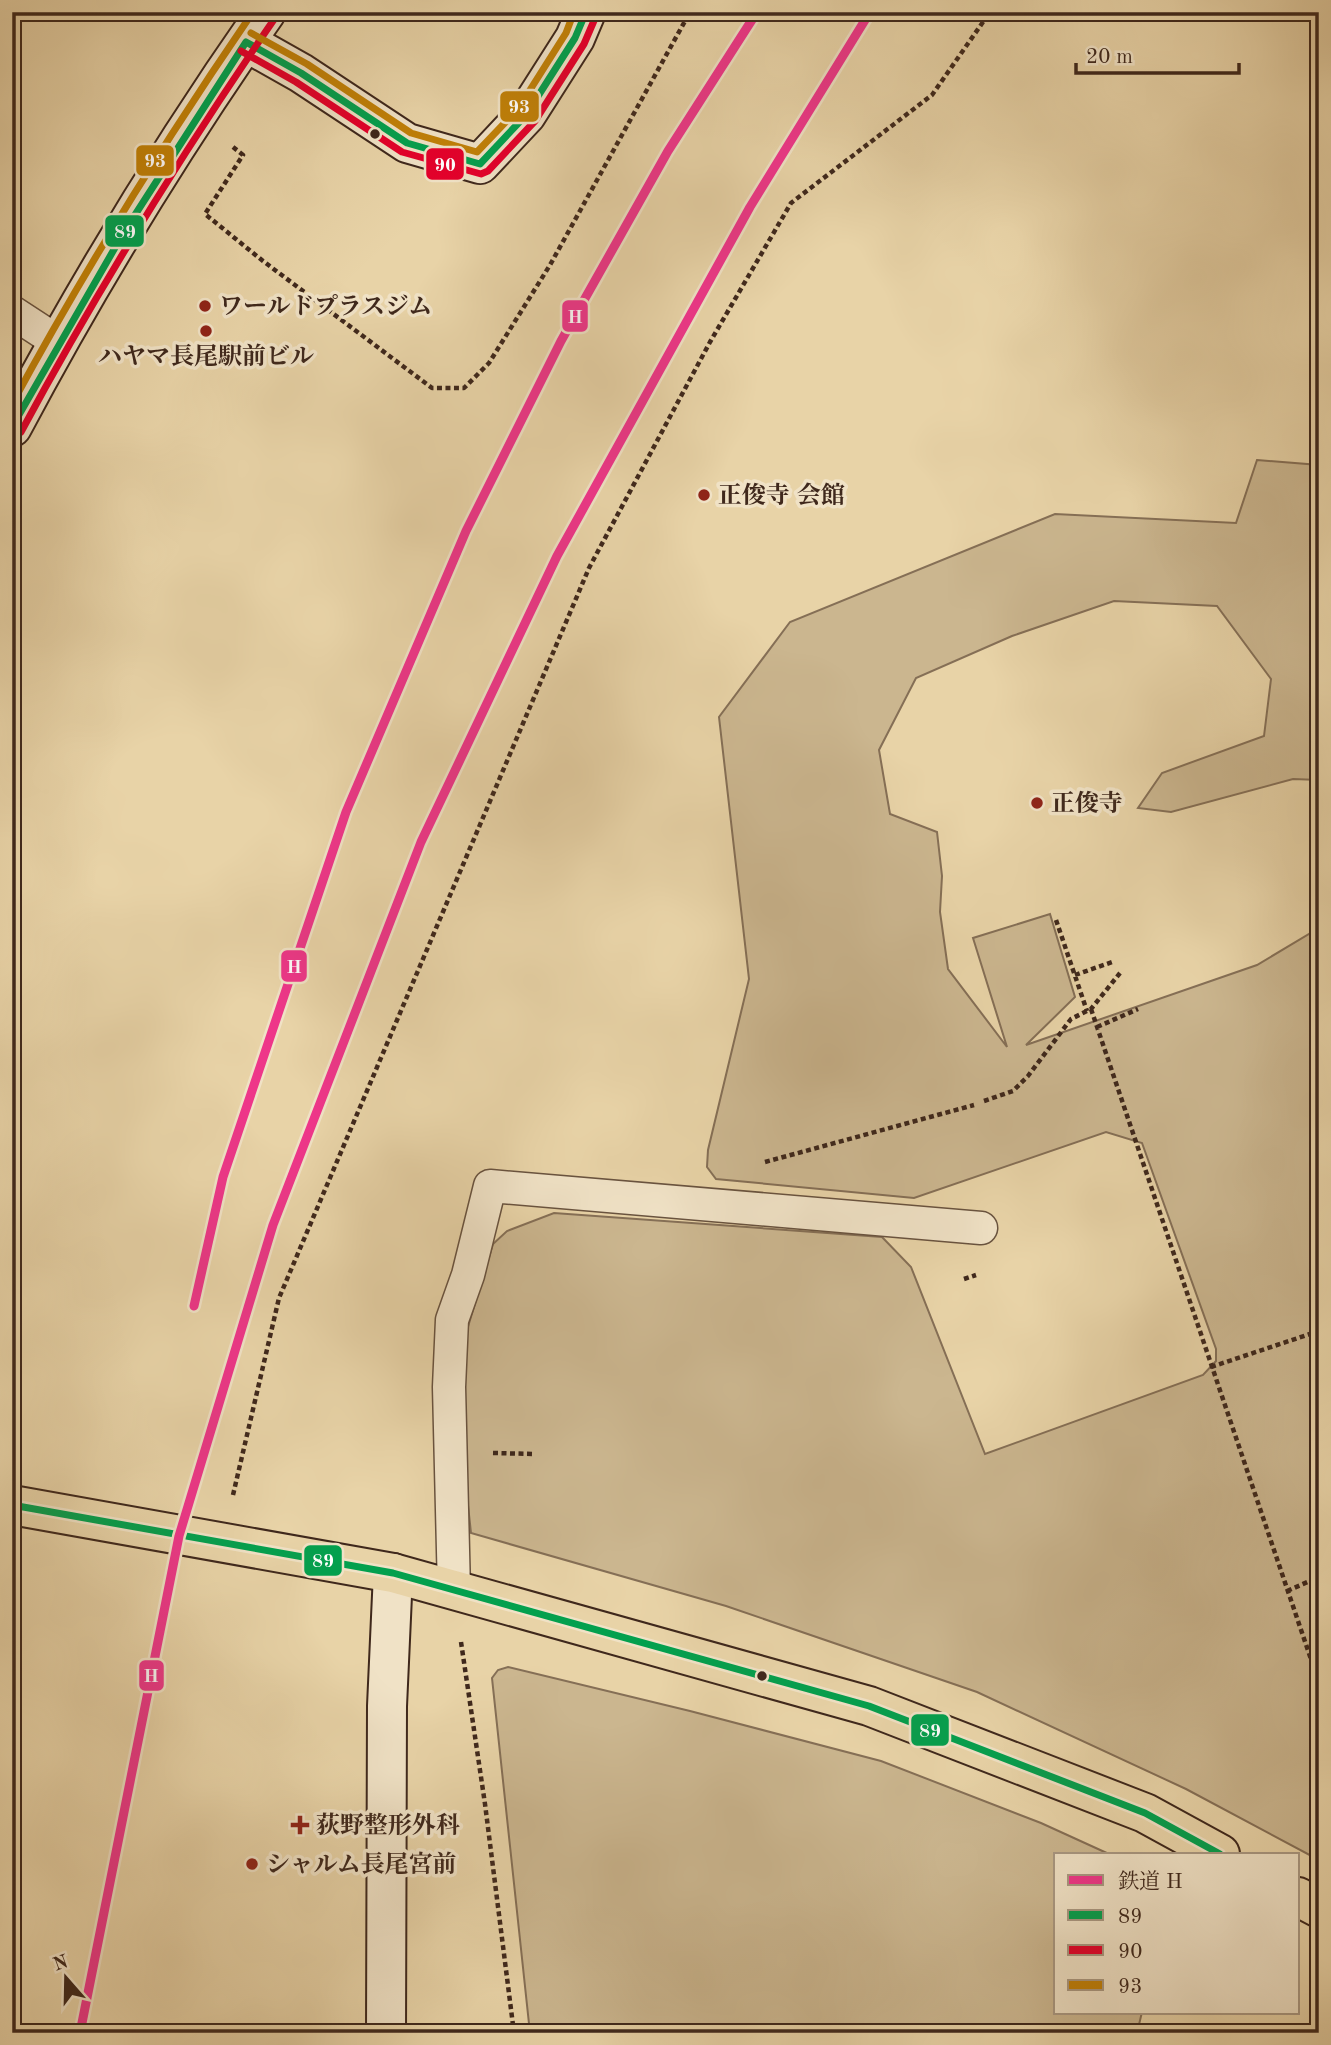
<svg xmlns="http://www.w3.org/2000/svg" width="1331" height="2045" viewBox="0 0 1331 2045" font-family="'Old Standard TT','Noto Serif JP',serif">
	<rect width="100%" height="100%" fill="#e8d3a7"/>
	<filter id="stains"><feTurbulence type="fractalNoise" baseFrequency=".00286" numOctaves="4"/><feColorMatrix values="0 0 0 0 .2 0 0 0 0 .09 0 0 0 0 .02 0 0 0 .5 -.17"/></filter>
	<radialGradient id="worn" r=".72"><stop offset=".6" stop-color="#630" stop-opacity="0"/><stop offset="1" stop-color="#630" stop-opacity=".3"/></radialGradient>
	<!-- green -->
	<path fill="#cbb68f" stroke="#856f56" stroke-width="2" d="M1257,460L1319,465V780L1293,779L1171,812L1138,808L1162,773L1264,736L1271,679L1217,606L1114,601L1012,636L916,678L879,750L890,814L937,832L942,876L940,912L948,969L1007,1047L973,938L1050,914L1075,997L1026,1045L1257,965L1319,928V1860L1186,1789L977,1692L726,1606L471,1533L457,1404L467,1330L493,1244L507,1231L554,1213L882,1237L911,1267L985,1454L1203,1375L1216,1361V1349L1142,1143L1106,1132L914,1198L716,1179L707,1167L708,1150L749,979L719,717L790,622L1055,514L1236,523Z
		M508,1667L690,1711L881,1761L1041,1823L1109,1854H1056V2012H1142L1137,2033H530L492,1678L498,1670Z"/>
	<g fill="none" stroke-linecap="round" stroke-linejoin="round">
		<defs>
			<path id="lane" d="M12,312L58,342
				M454,1591L449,1387L452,1320L468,1275L490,1186L981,1228"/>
			<path id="secondary" d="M246,42L301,73L407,143L480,164L526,115L575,38L586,12
				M12,427C88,284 173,145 266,12
				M386,2033L387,1706L393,1573"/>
			<path id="primary" d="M12,1505L393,1573L869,1706L1145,1813L1220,1854
				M1298,1897L1319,1908"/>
		</defs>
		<!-- lane casing -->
		<use href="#lane" stroke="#69533f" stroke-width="35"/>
		<!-- secondary casing -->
		<use href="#secondary" stroke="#3f281c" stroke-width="42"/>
		<!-- primary casing -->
		<use href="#primary" stroke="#3f281c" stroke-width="42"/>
		<!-- path -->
		<path stroke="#3f281c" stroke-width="4.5" stroke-dasharray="5 3.5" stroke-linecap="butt" d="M233,147L243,155L205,214L263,261L432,388H464L489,363L550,265L690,12
			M1056,920L1087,1011
			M1075,975L1115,961
			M1091,1009L1319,1683
			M1097,1027L1138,1009
			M984,1101L1013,1091L1028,1076L1071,1019L1091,1009L1120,973
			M765,1162L974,1105
			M964,1279L976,1275
			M1211,1367L1319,1331
			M493,1453L534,1454
			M233,1495L279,1298L589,568L710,342L791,203L932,95L990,12
			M1287,1591L1319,1577
			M461,1642L485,1804L514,2033"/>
		<!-- lane -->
		<use href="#lane" stroke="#f0e2c6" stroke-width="32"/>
		<!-- secondary -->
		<use href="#secondary" stroke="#f0e2c6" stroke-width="38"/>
		<!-- primary -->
		<use href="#primary" stroke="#e8d3a7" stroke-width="38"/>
		<defs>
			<path id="bus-1" d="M12,427L124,232L246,42L301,73L407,143L480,164L526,115L575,38L586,12
				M12,1505L393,1573L869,1706L1145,1813L1220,1854"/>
			<path id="bus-2" d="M241,51L296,82L402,152L481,174L488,171L535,121L584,44L596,16
				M21,432C98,289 183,152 275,18"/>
			<path id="bus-3" d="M251,33L307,64L411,133L477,152L518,109L566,33L574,12
				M12,404C85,269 166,139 253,12"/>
		</defs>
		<!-- bus-1 casing -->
		<use href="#bus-1" stroke="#f0e2c6" stroke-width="12"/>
		<!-- bus-2 casing -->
		<use href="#bus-2" stroke="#f0e2c6" stroke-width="12"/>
		<!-- bus-3 casing -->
		<use href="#bus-3" stroke="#f0e2c6" stroke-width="12"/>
		<!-- bus-1 -->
		<use href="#bus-1" stroke="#03a04e" stroke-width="7"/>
		<!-- bus-2 -->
		<use href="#bus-2" stroke="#e4002b" stroke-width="7"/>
		<!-- bus-3 -->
		<use href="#bus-3" stroke="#c08008" stroke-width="7"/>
		<defs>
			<path id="rail-1" d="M194,1306L223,1177L346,812L466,531L561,341L668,151L757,12
				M80,2033L179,1536L273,1225L421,842L557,556L750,207L870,12"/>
		</defs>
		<!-- rail-1 casing -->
		<use href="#rail-1" stroke="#f0e2c6" stroke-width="14"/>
		<!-- rail-1 -->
		<use href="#rail-1" stroke="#ee3689" stroke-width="9"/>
	</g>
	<!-- markers -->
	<g fill="#3f281c" stroke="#f0e2c6" stroke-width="2.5">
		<circle cx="375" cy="134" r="6"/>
		<circle cx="762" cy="1676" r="6"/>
	</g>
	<g fill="#8f2418" stroke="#f0e2c6" stroke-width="2.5">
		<circle cx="205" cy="306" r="7"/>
		<circle cx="206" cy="331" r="7"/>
		<circle cx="704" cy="495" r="7"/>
		<circle cx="1037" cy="803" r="7"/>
		<path d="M296.5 1814.5h7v7h7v7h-7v7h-7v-7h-7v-7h7z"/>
		<circle cx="252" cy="1864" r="7"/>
	</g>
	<g text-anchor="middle" stroke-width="7" stroke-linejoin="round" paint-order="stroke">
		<!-- poi labels -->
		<g font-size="24" font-weight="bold" fill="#3f281c" stroke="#f0e2c6" text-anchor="start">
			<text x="219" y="314">ワールドプラスジム</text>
			<text x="206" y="364" text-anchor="middle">ハヤマ長尾駅前ビル</text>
			<text x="718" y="503">正俊寺 会館</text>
			<text x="1051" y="811">正俊寺</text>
			<text x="316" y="1833">荻野整形外科</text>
			<text x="266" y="1872">シャルム長尾宮前</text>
		</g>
	</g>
	<g stroke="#f0e2c6" stroke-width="2.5">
		<rect x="499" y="90" width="41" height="33" rx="7" fill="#c08008"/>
		<rect x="135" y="144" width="40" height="33" rx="7" fill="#c08008"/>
		<rect x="425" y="147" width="40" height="34" rx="7" fill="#e4002b"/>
		<rect x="104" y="214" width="41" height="34" rx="7" fill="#03a04e"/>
		<rect x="561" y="299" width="28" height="34" rx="7" fill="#ee3689"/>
		<rect x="280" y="949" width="28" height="34" rx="7" fill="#ee3689"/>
		<rect x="303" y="1544" width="40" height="33" rx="7" fill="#03a04e"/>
		<rect x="138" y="1659" width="27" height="33" rx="7" fill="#ee3689"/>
		<rect x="910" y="1713" width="40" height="34" rx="7" fill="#03a04e"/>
	</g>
	<g font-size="19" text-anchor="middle" font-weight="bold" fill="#fff">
		<text x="519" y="113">93</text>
		<text x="155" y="167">93</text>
		<text x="445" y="171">90</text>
		<text x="125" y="238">89</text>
		<text x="575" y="323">H</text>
		<text x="294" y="973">H</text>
		<text x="323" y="1567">89</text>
		<text x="151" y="1682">H</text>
		<text x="930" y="1737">89</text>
	</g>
	<!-- margin -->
	<rect width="1331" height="2045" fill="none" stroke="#e8d3a7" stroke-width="42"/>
	<rect x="14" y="14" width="1303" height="2017" fill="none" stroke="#3f281c" stroke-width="3.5"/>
	<rect x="21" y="21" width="1289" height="2003" fill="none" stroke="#3f281c" stroke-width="2"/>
	<!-- legend -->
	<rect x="1054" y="1853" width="245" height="161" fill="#f0e2c6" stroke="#a99882" stroke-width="2"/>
	<rect x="1068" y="1875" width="35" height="10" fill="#ee3689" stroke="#a99882" stroke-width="2"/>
	<text x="1118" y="1888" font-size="21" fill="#3f281c">鉄道 H</text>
	<rect x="1068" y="1910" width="35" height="10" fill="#03a04e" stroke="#a99882" stroke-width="2"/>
	<text x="1118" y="1923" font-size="21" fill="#3f281c">89</text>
	<rect x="1068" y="1945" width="35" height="10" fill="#e4002b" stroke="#a99882" stroke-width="2"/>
	<text x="1118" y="1958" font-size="21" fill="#3f281c">90</text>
	<rect x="1068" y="1980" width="35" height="10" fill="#c08008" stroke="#a99882" stroke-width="2"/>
	<text x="1118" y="1993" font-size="21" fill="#3f281c">93</text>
	<!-- north arrow -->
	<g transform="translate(66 1978) rotate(340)" stroke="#f0e2c6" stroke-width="5" paint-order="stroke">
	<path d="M0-5L12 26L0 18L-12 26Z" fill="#3f281c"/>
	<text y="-10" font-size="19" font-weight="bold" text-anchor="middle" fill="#3f281c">N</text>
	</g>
	<!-- scale -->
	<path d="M1076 63v10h163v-10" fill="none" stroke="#3f281c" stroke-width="3.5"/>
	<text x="1086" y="63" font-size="21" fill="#3f281c" stroke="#f0e2c6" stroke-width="5" paint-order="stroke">20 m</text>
	<rect width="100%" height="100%" filter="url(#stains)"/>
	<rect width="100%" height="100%" fill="url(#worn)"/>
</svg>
